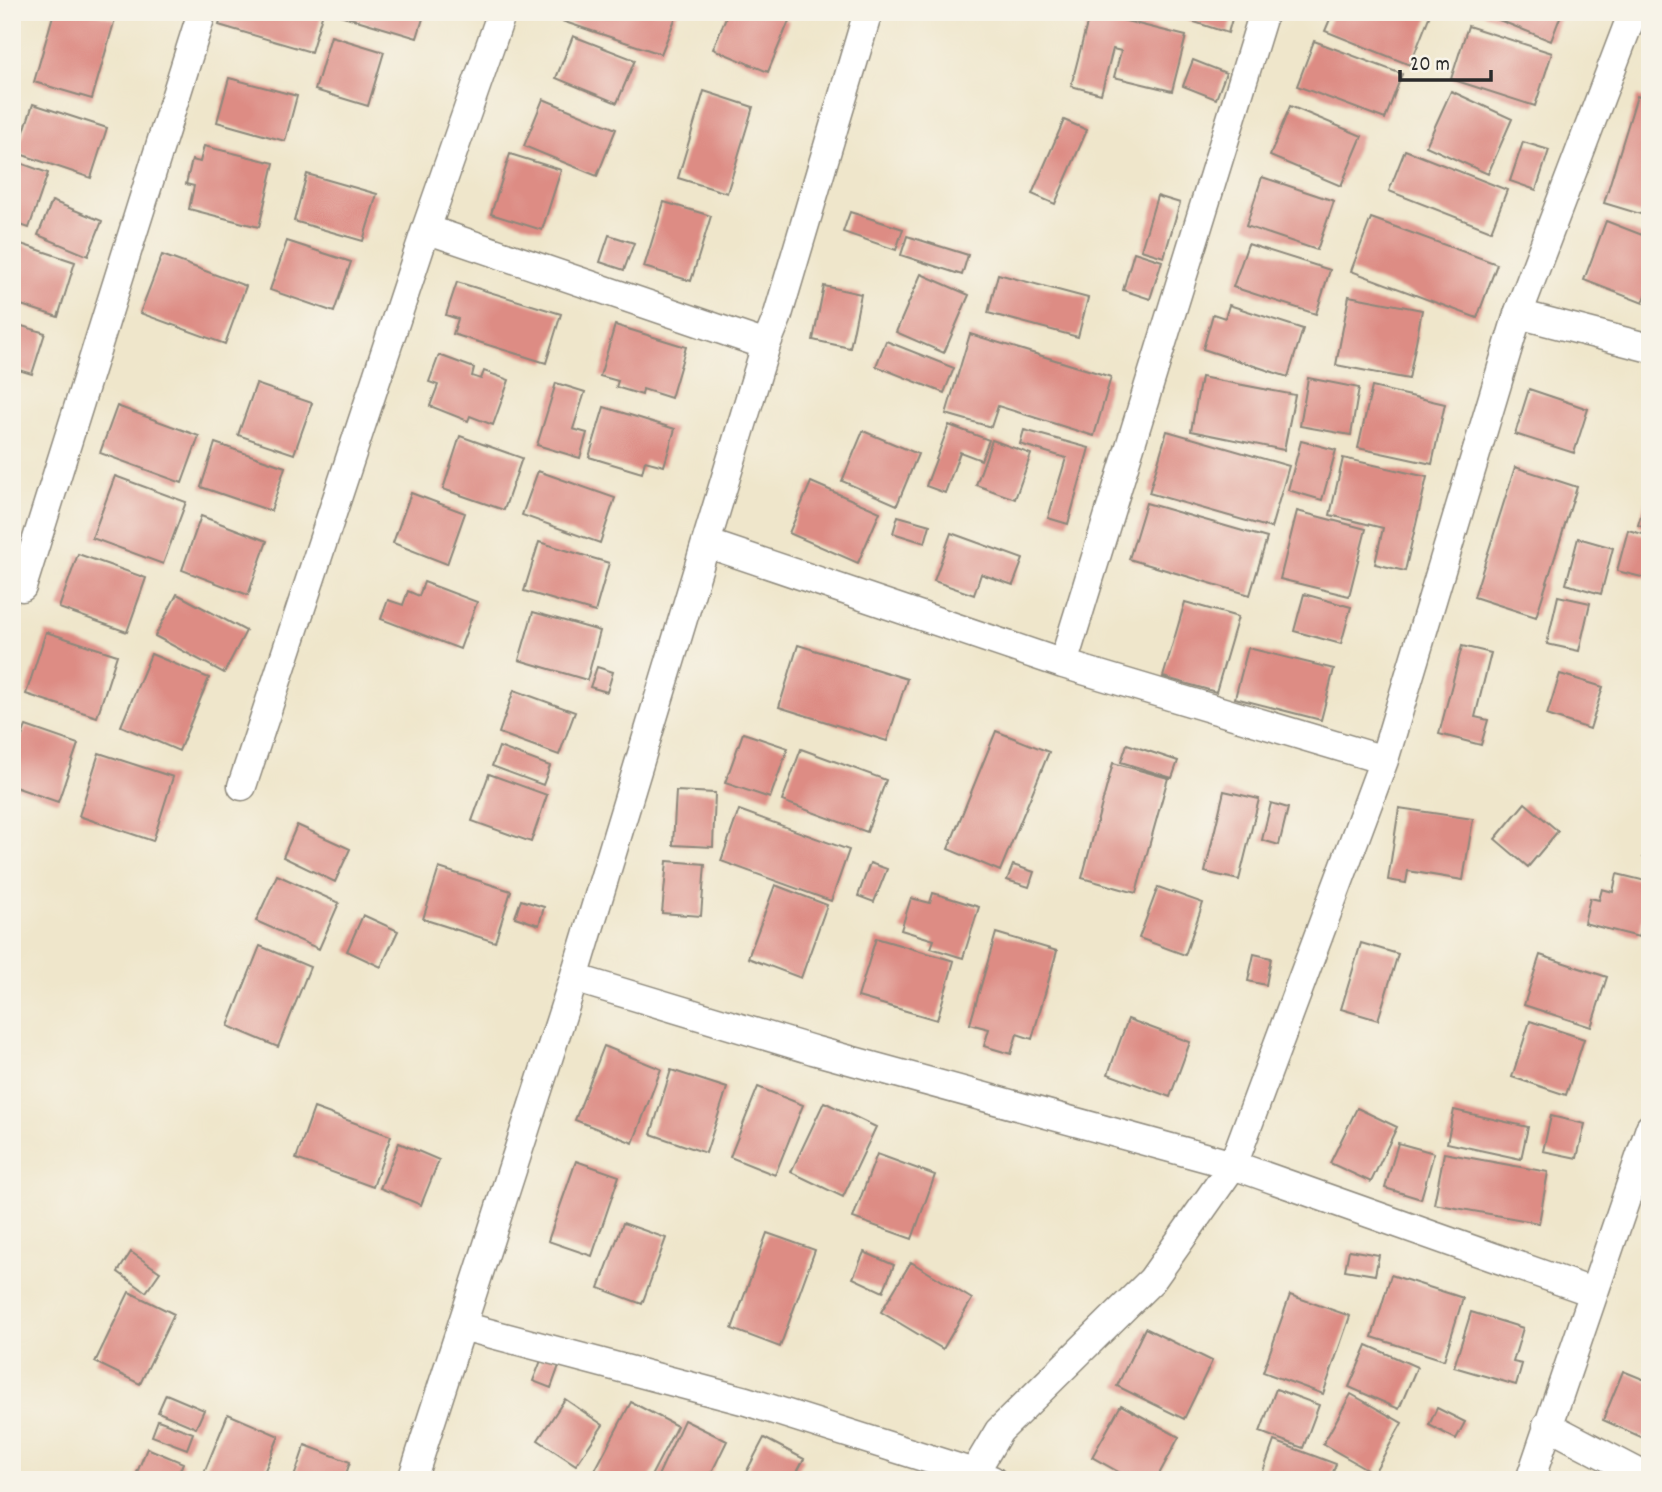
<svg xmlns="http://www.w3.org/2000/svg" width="1662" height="1492" viewBox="0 0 1662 1492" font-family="Dekko,sans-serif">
	<rect width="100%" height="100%" fill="#f7f3e8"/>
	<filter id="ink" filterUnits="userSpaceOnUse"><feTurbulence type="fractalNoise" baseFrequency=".0143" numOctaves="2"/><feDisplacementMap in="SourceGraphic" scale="14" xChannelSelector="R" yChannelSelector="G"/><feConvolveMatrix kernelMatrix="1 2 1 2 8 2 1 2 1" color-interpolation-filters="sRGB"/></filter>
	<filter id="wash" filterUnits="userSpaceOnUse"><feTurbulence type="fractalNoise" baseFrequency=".00686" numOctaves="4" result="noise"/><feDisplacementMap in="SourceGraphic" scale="28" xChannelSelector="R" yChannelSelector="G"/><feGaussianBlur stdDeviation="1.57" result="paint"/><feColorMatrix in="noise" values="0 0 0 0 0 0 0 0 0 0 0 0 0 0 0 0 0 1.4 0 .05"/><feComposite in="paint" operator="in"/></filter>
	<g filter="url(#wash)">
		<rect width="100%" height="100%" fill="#efe6cb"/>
		<g id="blocks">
			<!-- building -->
			<path fill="#dd8c84" d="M54,12H92L115,19L92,99L34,82Z
				M223,12H323L311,52L219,25Z
				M341,12H425L417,38L340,15Z
				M564,12H678L661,54L562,21Z
				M728,12H768L789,21L768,72L713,49Z
				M1090,12L1186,36L1172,91L1114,77L1121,51L1113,49L1101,94L1071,86Z
				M1174,12H1234L1228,33L1173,15Z
				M1333,12H1431L1410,65L1325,31Z
				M1479,12H1562L1551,41Z
				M1468,26L1552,53L1535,106L1451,79Z
				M331,36L384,52L368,106L315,90Z
				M573,36L635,60L617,103L556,78Z
				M1314,41L1402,74L1385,119L1297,86Z
				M1193,60L1226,73L1216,99L1183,86Z
				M229,78L297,96L285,141L217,122Z
				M704,91L753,107L727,193L678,178Z
				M1451,91L1512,119L1488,174L1426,146Z
				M1637,96L1650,101V217L1604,203Z
				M543,99L616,129L597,176L524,146Z
				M33,104L107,128L91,178L17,153Z
				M1290,106L1362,136L1341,186L1270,156Z
				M1064,120L1087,130L1055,204L1032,194Z
				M1523,142L1549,150L1536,190L1510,181Z
				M204,146L274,163L259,227L189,209L194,186L186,184L192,160L200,162Z
				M1405,150L1507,190L1491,231L1389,191Z
				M510,154L561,170L542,230L491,214Z
				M12,160L48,173L29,228L12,222Z
				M307,174L377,194L363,241L294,221Z
				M1262,177L1334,201L1317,250L1246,226Z
				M1157,196L1180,203L1164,257L1141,250Z
				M52,201L102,221L88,256L38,235Z
				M664,202L711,216L691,281L644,267Z
				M850,212L903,229L896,250L843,232Z
				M1371,218L1497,264L1477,318L1351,271Z
				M1606,221L1650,238V285L1643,303L1584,280Z
				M609,235L634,243L624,270L600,262Z
				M907,236L968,255L962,275L901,255Z
				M12,241L75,262L58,317L12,302Z
				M287,241L351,262L334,312L270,290Z
				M1248,244L1330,270L1316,314L1233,287Z
				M1134,252L1162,261L1150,299L1123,290Z
				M162,255L246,286L225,344L140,313Z
				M921,274L969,295L944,353L896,332Z
				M998,274L1088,298L1078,337L988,313Z
				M457,282L561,314L546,363L453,334L458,319L446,315Z
				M824,286L861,294L850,348L813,340Z
				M1349,296L1422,310L1409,379L1336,365Z
				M1229,305L1303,329L1288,377L1203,349L1213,314L1225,318Z
				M12,323L45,333L32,374L12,368Z
				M615,325L686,347L671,398L643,389L642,395L616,387L618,381L600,376Z
				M970,334L1111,377L1094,436L998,406L991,427L946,414Z
				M886,341L954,368L944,393L876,366Z
				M439,355L474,368L472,376L481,379L484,371L509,380L493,425L470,416L468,421L430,406L438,385L429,382Z
				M1201,377L1295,395L1284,450L1191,431Z
				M1308,378L1359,388L1351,435L1300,426Z
				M556,383L585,392L573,429L587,433L580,458L537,445Z
				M256,384L312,403L294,454L238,435Z
				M1372,387L1445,404L1432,464L1358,448Z
				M1529,389L1588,409L1574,453L1515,434Z
				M117,406L199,436L182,483L100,453Z
				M604,407L675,429L664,466L645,461L642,473L589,457Z
				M949,425L989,440L981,460L960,452L945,493L926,486Z
				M1024,430L1089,448L1068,524L1048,518L1066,458L1020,444Z
				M863,431L918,454L897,505L842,481Z
				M1167,431L1289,466L1271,528L1149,493Z
				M460,436L522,458L504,510L443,489Z
				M992,440L1031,454L1015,499L976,485Z
				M1301,441L1336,450L1322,500L1288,490Z
				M215,443L285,467L271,511L201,487Z
				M1343,458L1427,477L1405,571L1375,564L1383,528L1330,515Z
				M1515,467L1577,487L1536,617L1474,597Z
				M538,471L615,498L600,543L522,515Z
				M115,476L186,502L163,564L92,538Z
				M811,482L880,512L858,563L789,533Z
				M1650,486V529L1638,525Z
				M411,493L465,513L447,564L393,543Z
				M1146,503L1267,538L1250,595L1129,559Z
				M1297,511L1366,529L1349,596L1280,579Z
				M201,516L267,541L248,595L182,570Z
				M898,516L930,525L925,543L893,533Z
				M1628,530L1650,536V579L1617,571Z
				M951,533L1023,559L1013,585L981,574L974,595L934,581Z
				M1578,538L1613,548L1601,594L1566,584Z
				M539,542L609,563L595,612L524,591Z
				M78,554L146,578L127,632L59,608Z
				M424,582L477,602L460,649L381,619L388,600L403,605L408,591L419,596Z
				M177,594L246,631L224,673L155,636Z
				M1304,594L1351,607L1341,644L1294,631Z
				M1558,596L1590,603L1579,651L1547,644Z
				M1185,602L1238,617L1216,692L1163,677Z
				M533,612L600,631L587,680L519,660Z
				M46,632L117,655L97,717L26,694Z
				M798,645L907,679L887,741L779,707Z
				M1462,646L1491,653L1475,717L1488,720L1481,745L1439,734Z
				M1248,648L1334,669L1321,720L1235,698Z
				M151,654L209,678L179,751L121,726Z
				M597,667L613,672L607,692L590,687Z
				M1560,674L1603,687L1590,729L1547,715Z
				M514,690L575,712L559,755L499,733Z
				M26,726L78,744L58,802L12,786V742L19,744Z
				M996,731L1049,752L1000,871L948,849Z
				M743,733L788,748L770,798L725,783Z
				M1127,744L1178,761L1172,778L1121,762Z
				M499,747L550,766L543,785L492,766Z
				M801,749L886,780L867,832L782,801Z
				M99,753L173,777L153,841L79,816Z
				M1113,763L1168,778L1136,893L1082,878Z
				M489,774L547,795L531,842L472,821Z
				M676,791L715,793L713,847L673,845Z
				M1224,791L1259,799L1239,880L1205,872Z
				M1271,803L1288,808L1279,845L1262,840Z
				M1525,803L1558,831L1528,867L1495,839Z
				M1399,808L1473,819L1463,880L1408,871L1406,883L1388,880Z
				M739,810L849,850L831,901L721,861Z
				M297,825L350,849L335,882L283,857Z
				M1649,836H1650V859L1643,857Z
				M667,861L705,864L701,916L662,913Z
				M870,863L887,869L874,902L858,896Z
				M1013,865L1034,872L1029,887L1007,880Z
				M439,868L511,891L495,942L423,919Z
				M1617,874L1650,882L1639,937L1584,923L1590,898L1599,900L1602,889L1613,892Z
				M277,875L339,903L319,949L256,921Z
				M775,885L827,905L801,978L748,958Z
				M1158,887L1203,903L1185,955L1139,938Z
				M933,893L979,907L963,958L931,948L934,940L901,930L911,898L930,903Z
				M521,900L544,907L539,925L515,917Z
				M363,915L398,931L381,967L347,951Z
				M996,933L1057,951L1032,1039L1017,1034L1011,1054L984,1046L989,1029L970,1024Z
				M876,938L954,961L937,1020L858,997Z
				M1361,943L1398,954L1378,1020L1341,1009Z
				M260,946L310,967L278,1047L228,1026Z
				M1254,954L1271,958L1266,985L1248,981Z
				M1540,955L1607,977L1591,1027L1524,1005Z
				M1128,1019L1190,1042L1170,1097L1108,1074Z
				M1530,1021L1584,1039L1566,1095L1512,1077Z
				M604,1046L661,1069L633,1143L575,1120Z
				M671,1070L727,1088L706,1153L651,1134Z
				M758,1087L803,1105L775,1175L730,1157Z
				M824,1102L876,1127L843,1197L791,1172Z
				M314,1108L391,1136L373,1187L296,1159Z
				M1357,1108L1397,1127L1371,1182L1330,1163Z
				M1454,1110L1528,1127L1521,1159L1447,1143Z
				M1551,1116L1585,1124L1577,1158L1543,1151Z
				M399,1143L439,1160L421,1205L380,1188Z
				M1398,1143L1434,1153L1421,1199L1385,1188Z
				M1444,1153L1548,1172L1539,1223L1434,1204Z
				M877,1154L935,1175L912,1239L853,1218Z
				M576,1161L619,1176L592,1256L548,1241Z
				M623,1223L666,1238L642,1304L599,1288Z
				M767,1233L815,1250L780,1347L732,1329Z
				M1349,1250L1379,1255L1375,1275L1345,1270Z
				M131,1252L160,1272L146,1292L118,1272Z
				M864,1252L894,1265L883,1292L853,1278Z
				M911,1262L972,1299L943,1349L881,1312Z
				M1391,1275L1463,1298L1444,1360L1372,1337Z
				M129,1292L174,1314L140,1384L95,1362Z
				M1290,1295L1350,1316L1323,1394L1263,1372Z
				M1471,1312L1523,1328L1513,1362L1522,1364L1516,1385L1454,1367Z
				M1145,1328L1212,1361L1184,1419L1117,1386Z
				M1367,1345L1417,1367L1399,1409L1349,1387Z
				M544,1353L561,1360L551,1388L533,1381Z
				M1623,1371L1650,1382V1441L1603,1420Z
				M1276,1389L1319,1405L1303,1448L1260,1432Z
				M166,1394L204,1410L196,1428L158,1412Z
				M1351,1394L1402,1423L1374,1473L1323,1444Z
				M565,1399L603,1425L576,1465L538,1440Z
				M631,1402L677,1426L649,1480H604L593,1474Z
				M1121,1405L1179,1437L1156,1480H1133L1092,1457Z
				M1437,1408L1465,1422L1456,1439L1429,1425Z
				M228,1414L279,1436L261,1480H201Z
				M158,1420L193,1433L187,1449L152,1436Z
				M684,1420L727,1441L708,1480H656Z
				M764,1438L804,1459L793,1480H742Z
				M1274,1441L1336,1464L1330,1480H1260Z
				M305,1445L350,1462L344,1480H293Z
				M147,1448L183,1463L176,1480H147L136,1475Z"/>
		</g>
	</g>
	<g filter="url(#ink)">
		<use href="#blocks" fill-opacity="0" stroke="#8d887b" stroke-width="2"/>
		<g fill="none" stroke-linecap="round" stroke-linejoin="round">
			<defs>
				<path id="street" d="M426,229L766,345
					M1518,314L1650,348
					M706,543L1063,664L1384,760
					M22,587L202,12
					M1063,664L1264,12
					M242,786L426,229L502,12
					M574,978L813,1050L1233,1165L1592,1292
					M462,1326L746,1401L974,1473
					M1547,1425L1650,1479
					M412,1480L574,978L766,345L777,318L868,12
					M992,1480L974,1473L999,1431L1152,1280L1233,1165L1384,760L1518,314L1633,12
					M1530,1480L1650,1128"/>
			</defs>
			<!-- street casing -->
			<use href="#street" stroke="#8d887b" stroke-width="31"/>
			<!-- street -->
			<use href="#street" stroke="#fff" stroke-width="28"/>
		</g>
	</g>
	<!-- margin -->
	<rect width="1662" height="1492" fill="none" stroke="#f7f3e8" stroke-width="42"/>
	<!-- scale -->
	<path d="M1400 70v10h91v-10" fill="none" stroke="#2b2b2b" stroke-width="3.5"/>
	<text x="1410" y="70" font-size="21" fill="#2b2b2b" stroke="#f7f3e8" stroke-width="5" paint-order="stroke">20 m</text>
</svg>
